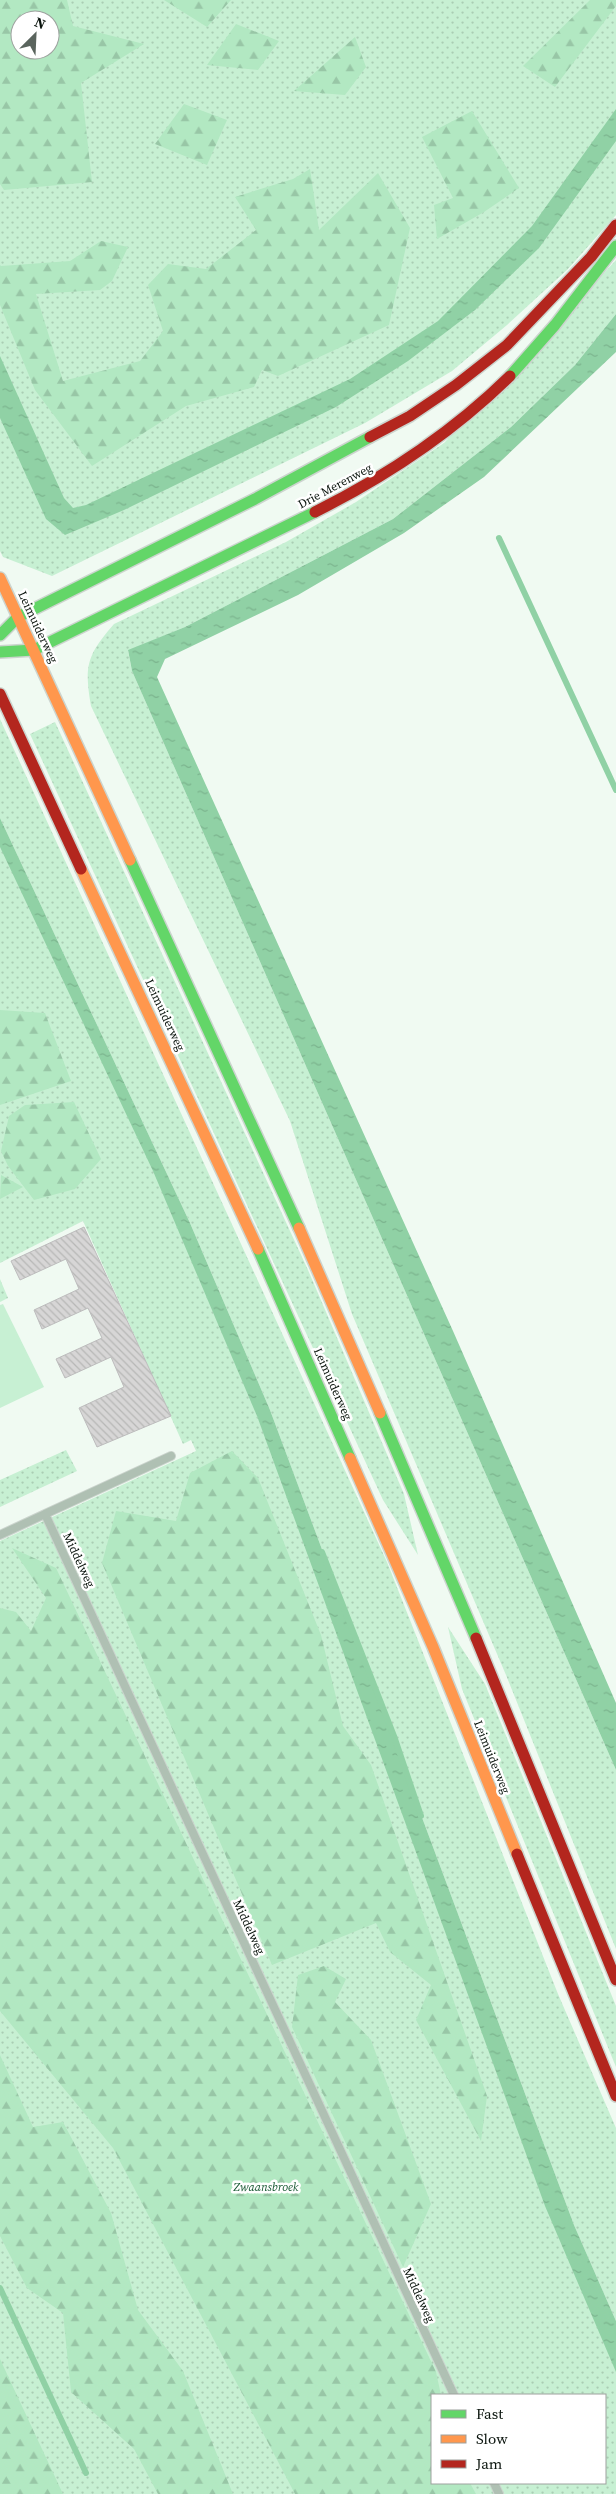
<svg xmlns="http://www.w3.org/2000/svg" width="616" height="2494" viewBox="0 0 616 2494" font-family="'Source Serif 4',serif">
	<defs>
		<pattern id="grass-dots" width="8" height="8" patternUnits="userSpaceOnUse" patternTransform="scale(1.25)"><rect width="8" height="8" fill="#c7f0d3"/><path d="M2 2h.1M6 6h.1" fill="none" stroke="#aacdb4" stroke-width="1.8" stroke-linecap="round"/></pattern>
		<pattern id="forest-firs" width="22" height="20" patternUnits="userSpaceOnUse" patternTransform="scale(1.25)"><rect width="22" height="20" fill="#b2e8c2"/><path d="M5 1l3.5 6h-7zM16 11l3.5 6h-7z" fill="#98c6a6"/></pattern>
		<pattern id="water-ripples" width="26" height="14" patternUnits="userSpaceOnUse" patternTransform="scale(1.25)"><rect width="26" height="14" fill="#90d1a5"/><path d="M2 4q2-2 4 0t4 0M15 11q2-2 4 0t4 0" fill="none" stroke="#7bb38d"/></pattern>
		<pattern id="building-back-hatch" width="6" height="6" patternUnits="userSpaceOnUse" patternTransform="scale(1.25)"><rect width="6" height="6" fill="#d7d6d6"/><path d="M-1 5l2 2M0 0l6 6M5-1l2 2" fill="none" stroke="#b7b7b6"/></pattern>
	</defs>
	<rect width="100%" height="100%" fill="#f0faf2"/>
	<!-- grass -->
	<path fill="url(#grass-dots)" fill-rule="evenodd" d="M0,0H616V215L568,269L507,325L452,371L365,423L52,576L3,557L0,551ZM20,20H50V50H20Z
		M616,260V314L575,365L511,427L393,519L185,627L128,651L132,671L616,1770V1949L506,1675L352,1314L290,1121L91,706C84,666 87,655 114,624L286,542L356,502L444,443Z
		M0,719L387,1562L558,1994L616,2128V2321L574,2225L270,1410L190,1223L0,818Z
		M55,722L308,1270L404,1494L418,1555L383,1500L30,734Z
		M0,840L264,1406L255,1410L616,2347V2494H0V1541L196,1451L191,1440L183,1444L83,1221L0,1263ZM432,2395H605V2483H432Z
		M0,1279L8,1298L0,1302Z
		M66,1450L77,1471L0,1507V1480Z
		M448,1627L485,1684L616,2006V2067L462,1689Z"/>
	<!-- forest -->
	<path fill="url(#forest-firs)" fill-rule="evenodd" d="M0,0H67L73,26L144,44L81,83L92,182L4,190L0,184ZM20,20H50V50H20Z
		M164,0H231L207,27Z
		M590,0H616V6L555,87L523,66Z
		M236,24L279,41L258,70L207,65Z
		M355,37L366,67L345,95L294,91Z
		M184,104L227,120L207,165L155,144Z
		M472,111L519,188L484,212L437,239L434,205L453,198L422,137Z
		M310,169L319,230L378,173L410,228L389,325L278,376L262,370L254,387L186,406L92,466L35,390L0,305V265L1,266L70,261L101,241L128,247L112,281L100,290L36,294L63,381L140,361L163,331L148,285L168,264L206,269L256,230L235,197L293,179Z
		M0,1010L45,1013L71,1081L0,1105Z
		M74,1102L101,1159L75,1189L34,1200L8,1166L1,1151L9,1116L25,1105Z
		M1,1175L23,1187L0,1199Z
		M232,1451L258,1478L321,1635L343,1726L371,1765L487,2096L481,2141L416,2020L431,1985L390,1952L376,1923L272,1965L102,1563L116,1511L176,1521L190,1473Z
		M12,1548L56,1568L436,2372L441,2395H432V2483H470L476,2494H295L113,2148L0,2011V1608L16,1612L31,1631L46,1598Z
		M324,1966L346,1979L335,2002L371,2040L431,2204L403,2267L292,2027L298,1975Z
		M0,2055L33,2127L63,2122L111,2213L138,2310L183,2371L233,2494H158L134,2449L71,2392L63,2313L27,2288L0,2236Z
		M0,2359L63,2494H0Z"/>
	<!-- garden -->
	<path fill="#c7f0d3" d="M3,1304L44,1387L0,1408V1305Z"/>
	<!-- water -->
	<path fill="url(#water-ripples)" d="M616,109V141L539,248L475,310L408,361L336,407L124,510L65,535L46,519L0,418V356L64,498L73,508L86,505L350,379L438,321L532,226Z
		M616,314V352L484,477L404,533L298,595L165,659L157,677L453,1331L616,1703V1770L132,671L128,650L185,627L393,519L511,427L575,365Z
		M0,818L190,1223L270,1410L574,2225L616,2321V2372L545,2206L257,1416L153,1171L0,847Z"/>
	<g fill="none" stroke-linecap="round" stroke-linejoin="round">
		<!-- stream -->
		<path stroke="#90d1a5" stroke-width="6" d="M499,538L616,790
			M322,1552L394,1736L421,1816
			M0,2288L86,2473"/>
	</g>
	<!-- building -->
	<path fill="url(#building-back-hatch)" stroke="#bdbcbd" d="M84,1227L171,1416L97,1447L79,1408L124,1387L111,1357L65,1378L56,1359L102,1338L88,1308L42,1329L34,1310L79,1289L66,1259L20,1280L11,1261Z"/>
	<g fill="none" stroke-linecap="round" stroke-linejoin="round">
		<defs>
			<path id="lane" d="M45,1514L171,1456
				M0,1535L45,1514L454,2395
				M494,2483L499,2494"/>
			<path id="fast" d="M510,376L555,325L616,246
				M0,635L18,617L255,499L370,437
				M0,652L34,650L315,512
				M130,860L299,1228
				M258,1249L350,1458
				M380,1413L476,1638"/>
			<path id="slow" d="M0,578L130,860
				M81,869L258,1249
				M299,1228L380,1413
				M350,1458L433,1647L517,1854"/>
			<path id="jam" d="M370,437L410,416L456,385L507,345L591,257L616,225
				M315,512C387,476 452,433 510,376
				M0,694L81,869
				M476,1638L616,1980
				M517,1854L616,2096"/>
		</defs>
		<!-- lane casing -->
		<use href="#lane" stroke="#ccd4ce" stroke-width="10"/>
		<!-- fast casing -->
		<use href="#fast" stroke="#ccd4ce" stroke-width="14"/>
		<!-- slow casing -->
		<use href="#slow" stroke="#ccd4ce" stroke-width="14"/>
		<!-- jam casing -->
		<use href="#jam" stroke="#ccd4ce" stroke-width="14"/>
		<!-- lane -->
		<use href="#lane" stroke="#afc0b3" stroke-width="8"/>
		<!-- fast -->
		<use href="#fast" stroke="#63d668" stroke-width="11"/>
		<!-- slow -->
		<use href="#slow" stroke="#ff974d" stroke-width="11"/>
		<!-- jam -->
		<use href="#jam" stroke="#b3261e" stroke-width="11"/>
	</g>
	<g text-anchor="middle" stroke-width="5" stroke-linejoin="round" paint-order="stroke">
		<!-- street labels -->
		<g font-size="12" fill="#0a140d" stroke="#fff">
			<text transform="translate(335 486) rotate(-28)" y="4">Drie Merenweg</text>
			<text transform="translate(38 627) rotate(65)" y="4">Leimuiderweg</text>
			<text transform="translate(165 1015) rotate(65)" y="4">Leimuiderweg</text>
			<text transform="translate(333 1384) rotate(66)" y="4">Leimuiderweg</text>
			<text transform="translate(79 1560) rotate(65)" y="4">Middelweg</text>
			<text transform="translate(492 1757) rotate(68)" y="4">Leimuiderweg</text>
			<text transform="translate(249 1927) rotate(65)" y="4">Middelweg</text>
			<text transform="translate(419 2295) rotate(65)" y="4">Middelweg</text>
		</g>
		<!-- park labels -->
		<g font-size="12" font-style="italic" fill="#155730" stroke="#fff">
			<text x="266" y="2191">Zwaansbroek</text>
		</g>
	</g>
	<!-- legend -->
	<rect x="431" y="2394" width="175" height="90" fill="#ffffff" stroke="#9da19e"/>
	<rect x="441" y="2410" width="25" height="8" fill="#63d668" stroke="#9da19e"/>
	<text x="476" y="2419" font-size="15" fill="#0a140d">Fast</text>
	<rect x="441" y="2435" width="25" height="8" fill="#ff974d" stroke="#9da19e"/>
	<text x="476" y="2444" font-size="15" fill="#0a140d">Slow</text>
	<rect x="441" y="2460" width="25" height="8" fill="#b3261e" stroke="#9da19e"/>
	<text x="476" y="2469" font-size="15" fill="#0a140d">Jam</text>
	<!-- north arrow -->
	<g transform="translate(35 35) rotate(24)"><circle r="24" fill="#ffffff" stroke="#9da19e"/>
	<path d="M0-4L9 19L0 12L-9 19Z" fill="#5a645d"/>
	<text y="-8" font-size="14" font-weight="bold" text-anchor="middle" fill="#0a140d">N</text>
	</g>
</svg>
